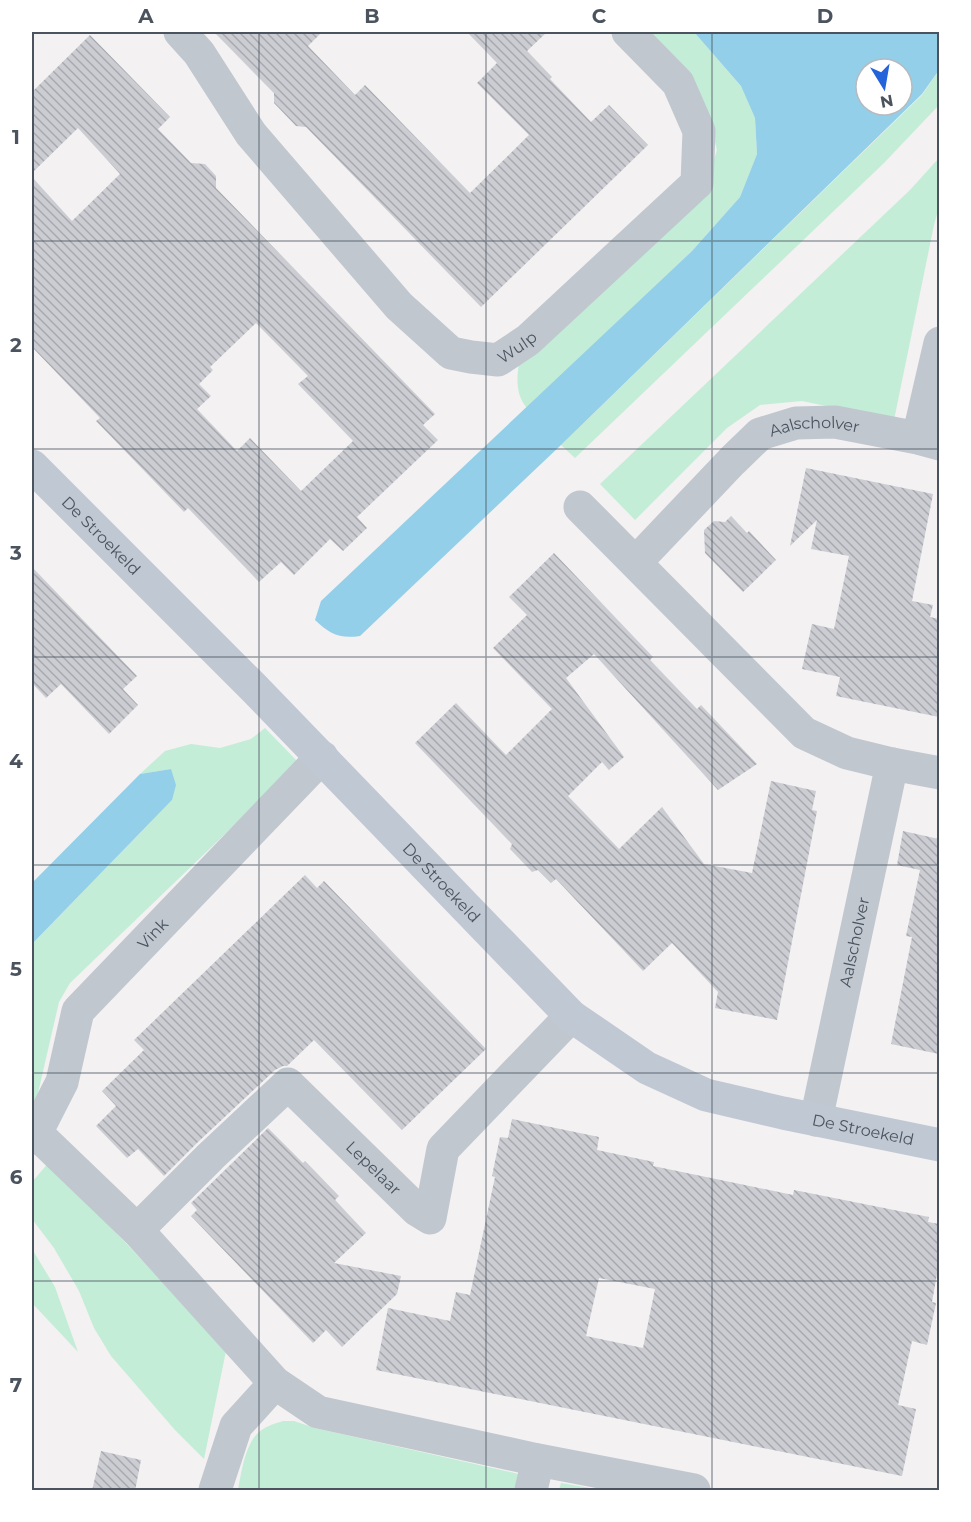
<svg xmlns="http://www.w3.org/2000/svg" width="971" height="1522" viewBox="0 0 971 1522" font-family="Montserrat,sans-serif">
	<defs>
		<pattern id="building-back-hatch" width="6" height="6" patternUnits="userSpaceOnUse" patternTransform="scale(1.5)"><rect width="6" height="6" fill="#cbcdd3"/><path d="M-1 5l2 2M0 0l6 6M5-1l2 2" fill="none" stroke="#a7a9ae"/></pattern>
	</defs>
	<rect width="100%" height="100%" fill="#f3f1f1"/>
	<!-- green -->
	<path fill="#c3edd7" d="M636,32H694L741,86L755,118L757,154L740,197L692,251L527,408C515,394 517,378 519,362L707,181L717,150L705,104Z
		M939,70V105L884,163L575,458L561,445L922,95Z
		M939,158V207L934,225L894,420L802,401L760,405L727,428L635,520L600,484L910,190Z
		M265,728L299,763L70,983L59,1002L35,1106L32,1113V944L172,800L171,769L140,774L165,751L191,744L220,748L251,739Z
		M50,1161L226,1351L204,1459L175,1430L111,1356L94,1328L79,1291L54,1248L32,1219V1182Z
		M32,1249L55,1287L78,1352L32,1303Z
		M283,1421H294L315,1428L519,1474L516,1490H238C241,1474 245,1446 257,1434C264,1427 273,1424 283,1421Z
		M561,1483L602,1490H559Z"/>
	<!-- water -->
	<path fill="#93cfe8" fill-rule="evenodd" d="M694,32H939V70L922,94L561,445L360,636C339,639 330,634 315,620L321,601L692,251L740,197L757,154L755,118L741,86ZM866,69H902V105H866Z
		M171,769L176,785L172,800L32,944V883L140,774Z"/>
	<!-- building -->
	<path fill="url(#building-back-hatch)" fill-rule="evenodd" d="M214,32H322L308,46L355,95L365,85L470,193L529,135L477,83L497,63L467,32H547L527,51L552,77L550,79L591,122L609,105L648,145L481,307L306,127L296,126L274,103V93Z
		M90,35L170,117L158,129L191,163L205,164L216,176V188L435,414L423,425L438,440L357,517L367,528L343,551L330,539L294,575L281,562L259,582L188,508L184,512L96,421L100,418L32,347V177L72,221L120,174L78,128L32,173V92ZM256,323L308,376L298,384L353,441L301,491L250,438L237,451L197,409L211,396L199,384L213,370L210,367Z
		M806,468L933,494L912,601L933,605L930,617L939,619V717L836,696L840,677L802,669L812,624L834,629L849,556L811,549L817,520L790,546Z
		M731,516L747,533L749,531L776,560L743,592L705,553L704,530L714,521L725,522Z
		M554,553L653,657L650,660L697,709L701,705L757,764L718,790L594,654L566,678L624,757L609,770L602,762L568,796L619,849L662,807L704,864L752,873L771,781L816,791L812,810L817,811L777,1020L715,1008L718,992L672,943L643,971L556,879L551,883L538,870L532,872L510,849L512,844L415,743L456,703L506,755L552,709L493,648L527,615L509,597Z
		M32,567L137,676L123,689L138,705L109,734L61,684L46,698L32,683Z
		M903,831L939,839V1054L891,1044L912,937L906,936L920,870L897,865Z
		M305,875L317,888L324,881L486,1049L402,1130L314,1040L287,1066H283L275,1070L198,1142L164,1176L138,1149L127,1158L96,1126L116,1106L102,1091L144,1050L134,1040Z
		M512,1119L599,1137L597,1150L654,1162L653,1166L793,1195L794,1190L929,1217L928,1222L939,1224V1263L932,1302L936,1303L927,1345L912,1341L898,1405L916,1409L902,1476L376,1370L388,1308L450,1321L456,1292L470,1295L495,1177L492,1176L500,1137L508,1138ZM599,1278L655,1289L643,1348L586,1336Z
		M268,1128L303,1163L305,1161L339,1196L335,1200L366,1233L334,1263L401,1276L397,1294L342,1347L326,1330L313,1343L191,1216L197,1210L191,1203Z
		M101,1451L141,1460L135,1491H92Z"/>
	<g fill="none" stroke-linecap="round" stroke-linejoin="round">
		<!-- street -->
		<g stroke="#c0c7cf" stroke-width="33">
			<path id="s1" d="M180,32L199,53L251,134L399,306L451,353L471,357L498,360L528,340L697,183L699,131L678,83L628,32"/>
			<path d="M918,438L940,343"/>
			<path d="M580,507L804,733L847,753L892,764L940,773"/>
			<path id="s2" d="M636,562L732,461L760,434L796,423L835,422L918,438L940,444"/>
			<path id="s3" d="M816,1120L892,764"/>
			<path d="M36,1133L137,1230L275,1383L318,1412L538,1460L694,1490"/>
			<path id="s4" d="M32,1138L36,1133L62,1082L78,1011L322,757"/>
			<path id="s5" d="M137,1230L211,1156L288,1084L417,1210L430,1218L443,1149L571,1016"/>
			<path d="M215,1490L236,1426L275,1383"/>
			<path d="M531,1490L538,1460"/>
		</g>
		<!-- secondary -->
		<path stroke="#c0c8d3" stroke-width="33" id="s6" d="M32,466L252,686L571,1016L647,1068L706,1095L783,1113L940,1145"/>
	</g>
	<!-- grid -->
	<path fill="none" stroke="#4a535e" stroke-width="1.5" stroke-opacity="0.55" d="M259,32V1490M486,32V1490M712,32V1490M32,241H940M32,449H940M32,657H940M32,865H940M32,1073H940M32,1281H940"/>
	<g text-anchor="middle" stroke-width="4.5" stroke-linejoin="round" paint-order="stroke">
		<!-- street labels -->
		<g font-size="16" fill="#4a535e" stroke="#fff">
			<text dy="6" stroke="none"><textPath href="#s1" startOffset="492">Wulp</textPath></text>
			<text dy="6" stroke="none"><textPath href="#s2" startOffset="234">Aalscholver</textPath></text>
			<text dy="6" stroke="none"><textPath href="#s6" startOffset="98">De Stroekeld</textPath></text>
			<text dy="6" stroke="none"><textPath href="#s6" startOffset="584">De Stroekeld</textPath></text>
			<text dy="6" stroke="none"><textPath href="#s4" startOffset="244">Vink</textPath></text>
			<text dy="6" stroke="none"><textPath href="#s3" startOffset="182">Aalscholver</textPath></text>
			<text dy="6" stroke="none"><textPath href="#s6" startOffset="1088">De Stroekeld</textPath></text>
			<text dy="6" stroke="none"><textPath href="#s5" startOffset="330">Lepelaar</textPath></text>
		</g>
	</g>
	<!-- border -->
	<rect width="971" height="1522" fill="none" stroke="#ffffff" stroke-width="66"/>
	<!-- north arrow -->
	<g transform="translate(884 87) rotate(169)"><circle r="28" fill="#ffffff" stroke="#b7babf" stroke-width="1.5"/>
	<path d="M0-4.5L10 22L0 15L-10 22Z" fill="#2464db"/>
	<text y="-9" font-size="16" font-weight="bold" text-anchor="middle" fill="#4a535e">N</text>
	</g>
	<rect x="33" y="33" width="905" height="1456" fill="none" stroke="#4a535e" stroke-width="2"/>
	<g font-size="20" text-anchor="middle" font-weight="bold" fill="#4a535e">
		<text x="146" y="23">A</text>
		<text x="372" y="23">B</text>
		<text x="599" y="23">C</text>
		<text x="825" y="23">D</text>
		<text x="16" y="144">1</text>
		<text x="16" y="352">2</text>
		<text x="16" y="560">3</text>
		<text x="16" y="768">4</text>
		<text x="16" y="976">5</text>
		<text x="16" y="1184">6</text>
		<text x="16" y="1392">7</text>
	</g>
</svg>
